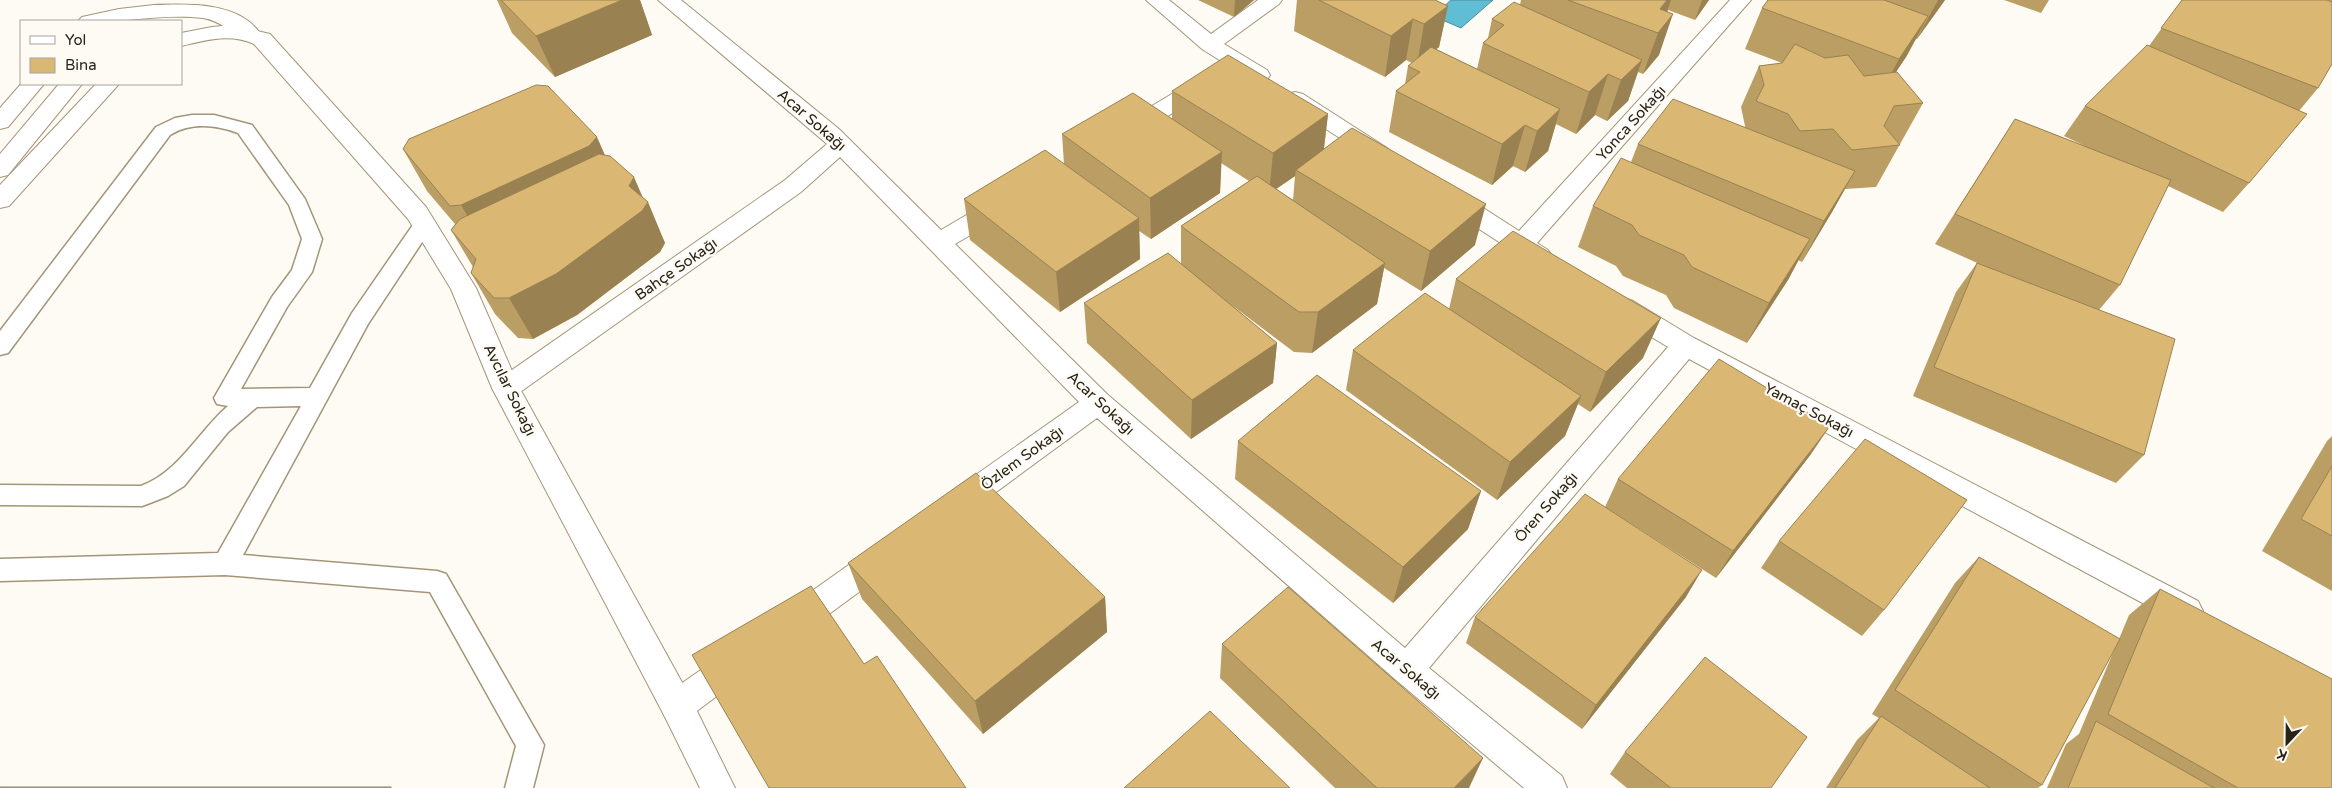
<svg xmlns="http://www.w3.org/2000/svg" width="2332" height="788" viewBox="0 0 2332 788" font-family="'Varela Round',sans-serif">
	<rect width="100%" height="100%" fill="#fefbf5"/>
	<!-- water -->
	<path fill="#5fbdd4" stroke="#4e8e9b" d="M1451,0H1493L1461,28L1433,16Z"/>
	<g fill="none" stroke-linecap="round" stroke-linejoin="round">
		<defs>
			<path id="service" d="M192,115H214L252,125L305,199L322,239L312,272L287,307L241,389L310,388L352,313L417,219L424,217L431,219L434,224L368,324L243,555L437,571L446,574L544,745L533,788H505L516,746L430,592L225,575L0,581V559L218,553L301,406L257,407L228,432L184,486L168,496L150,503L142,506L0,505V485L141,486C179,472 198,432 228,406L217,404L214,398L272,297L292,270L302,239L289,205L238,133C216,125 191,122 170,135L8,353L0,355V331L156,127L175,118Z"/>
			<path id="minor" d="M658,0H681L839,129L941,230L992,200L1001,198L1010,200L1013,206L1010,212L955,244L1108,395L1405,648L1668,347L1615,315L1611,308L1615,301L1624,298L1633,301L1694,338L2198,601L2203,611L2198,621L2187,625L2176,621L1689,359L1429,668L1562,776L1567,788H1524L1396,680L1097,418L966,514L956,517L946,514L941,505L946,496L1079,402L840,157L801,192L516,395L506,399L496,395L492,388L496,381L785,180L827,144Z
				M1146,0H1169L1211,34L1258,0H1282L1279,4L1224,44L1267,70L1270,75L1267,80L1259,82L1251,80L1202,49Z
				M1730,0H1751L1537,243L1548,250L1552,256L1548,262L1539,265L1530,262L1442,205L1439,199L1442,193L1451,191L1460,193L1519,231Z
				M1205,77L1213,79L1216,84L1213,89L1136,135L1128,137L1120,135L1117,130L1120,125L1197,79Z
				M1295,92L1303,94L1387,148L1391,153L1387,158L1379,161L1371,158L1287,104L1284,99L1287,94Z
				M885,543L896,547L900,556L896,565L803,633L792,637L781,633L776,623L781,613L874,547Z
				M739,646L750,651L755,661L750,671L689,717L677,721L665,717L661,706L665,695L728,651Z"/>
			<path id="secondary" d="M232,25L270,34L426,207L476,288L519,387L689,695L735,788H700L665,717L492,388L451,289L415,230L408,219L254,44C230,33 206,40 181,46V33L212,27Z
				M96,84H119L9,206L0,208V185Z"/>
			<path id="trunk" d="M154,5C186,4 237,1 259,32L256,37C238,41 224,21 203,18C161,13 120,24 78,21L82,17L119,9Z
				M21,84H44L8,127L0,129V108Z
				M59,84H82L8,175L0,177V154Z"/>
		</defs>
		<!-- service casing -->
		<use href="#service" stroke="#a49578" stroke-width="3"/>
		<!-- minor casing -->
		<use href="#minor" stroke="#a49578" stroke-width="2"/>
		<!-- secondary casing -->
		<use href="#secondary" stroke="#a49578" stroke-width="2"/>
		<!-- trunk casing -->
		<use href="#trunk" stroke="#a49578" stroke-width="2"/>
		<!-- service -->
		<use href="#service" fill="#fff" fill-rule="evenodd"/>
		<!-- minor -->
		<use href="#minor" fill="#fff" fill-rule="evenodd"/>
		<!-- secondary -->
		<use href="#secondary" fill="#fff" fill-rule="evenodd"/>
		<!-- trunk -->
		<use href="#trunk" fill="#fff" fill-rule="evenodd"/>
	</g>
	<!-- wall -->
	<path fill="#bb9e64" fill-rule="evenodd" d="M497,0H640L652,35L555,77L512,33Z
		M1198,0H1254L1234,17Z
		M1297,0H1435L1448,6L1439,47L1436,49L1477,69L1483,43L1488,38L1492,19L1520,5L1521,0H1709L1695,20L1668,10L1659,55L1643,74L1638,72L1628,101L1607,121L1595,115L1576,134L1556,124L1548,151L1525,172L1513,166L1492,185L1389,132L1396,91L1405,84L1408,66L1412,63L1406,60L1385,77L1294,31Z
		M1768,0H1945L1917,39H1916L1906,57L1896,72L1923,103L1876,187L1845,189L1832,212L1802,262L1798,260L1788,280L1747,343L1674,308L1666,295L1623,276L1616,266L1578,247L1593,206L1631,162L1638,144L1745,128V126L1741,107L1759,66L1782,63L1745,49L1762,8Z
		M2004,0H2049L2041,13Z
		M2182,0H2332V64L2318,88L2299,111L2249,183L2223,212L2168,186L2120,285L2099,310L2144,455L2116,483L1913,396L1956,292L1977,263L1984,266L1935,244L2015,119L2087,147L2064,136L2085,106L2149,46Z
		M1172,91L1328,114L1324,149L1475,245L1421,291L1384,268L1377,304L1312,353L1294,352L1229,303L1277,343L1273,383L1191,439L1087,343L1084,303L1181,263V226L1249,181L1221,163L1220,193L1151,239L1139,231L1140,259L1060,312L970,240L964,199L1064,164L1062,134L1172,119ZM1295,176L1293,200L1276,189Z
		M403,149L605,155L643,198L665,243L660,252L577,315L533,339L518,338L495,314L471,273L473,267L451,230L455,224L427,191Z
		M1456,279L1643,358L1590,412L1578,404L1565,436L1497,500L1346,390L1353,350L1449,309Z
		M2332,436V591L2262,551L2327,441Z
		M1238,441L1481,491L1468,529L1393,603L1235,479Z
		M1811,454L1716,578L1605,507L1618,479Z
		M1779,541L1884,610L1862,636L1761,568Z
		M1979,557L2119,639L2129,615L2160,589L2332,788H2047L2066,744L2079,734L2117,643L2042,785L2038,788H1826L1857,740L1879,718L1872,714L1955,583Z
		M848,563L1105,597L1107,632L983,734L862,599Z
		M1686,597L1582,729L1466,643L1475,617Z
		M1222,644L1469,788H1335L1220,678Z
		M1625,752L1771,788H1627L1610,774Z"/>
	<!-- shaded-wall -->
	<path fill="#998151" d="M622,0H640L652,35L555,77L536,36Z
		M1235,0H1254L1234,17Z
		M1667,0H1671L1661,29L1673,14L1659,55L1643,74L1658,33L1660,9Z
		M1702,0H1709L1695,20Z
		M1938,0H1945L1917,39Z
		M1448,6L1439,47L1417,65L1424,24Z
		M1928,16L1906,57L1877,100L1899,59Z
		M1413,19L1406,60L1385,77L1391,36Z
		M1642,60L1628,101L1607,121L1621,80Z
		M1608,74L1595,115L1576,134L1589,92Z
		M1560,109L1548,151L1525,172L1537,131Z
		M1328,114L1323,155L1296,170L1295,176L1269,194L1273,153Z
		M1525,125L1513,166L1492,185L1502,144Z
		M597,137L615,178L485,246L461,205Z
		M1222,152L1220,193L1151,239L1150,198Z
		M1855,171L1832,212L1802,262L1824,221Z
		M634,177L646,205L648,202L665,243L660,252L577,315L533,339L509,298L629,186Z
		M1486,204L1475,245L1421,291L1430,251Z
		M1139,218L1140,259L1060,312L1056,272Z
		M1810,239L1788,280L1747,343L1769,303Z
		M1385,263L1377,304L1312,353L1318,312Z
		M1661,318L1643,358L1590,412L1606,372Z
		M1277,343L1273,383L1191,439L1192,400Z
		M1581,396L1565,436L1497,500L1510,462Z
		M1830,426L1811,454L1716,578L1733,551Z
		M1481,491L1468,529L1393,603L1403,567Z
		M1702,570L1686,597L1582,729L1596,705Z
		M1105,597L1107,632L983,734L975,701Z
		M1483,758L1469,788H1454Z"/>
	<!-- building -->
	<path fill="#dab874" stroke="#998151" d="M501,0H622L536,36Z
		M1319,0H1435L1448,6L1424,24L1413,19L1391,36Z
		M1568,0H1667L1660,9L1673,14L1658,33Z
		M1768,0H1884L1928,16L1899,59L1762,8Z
		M2182,0H2327L2332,2V64L2318,88L2161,28Z
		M1514,2L1642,60L1621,80L1608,74L1589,92L1483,43L1504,25L1492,19Z
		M1795,44L1825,58L1848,55L1864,76L1897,72L1923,103L1894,106L1884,126L1900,145L1852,150L1833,129L1800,131L1788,114L1756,101L1764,85L1759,66L1782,63Z
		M2147,45L2307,114L2249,183L2085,106Z
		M1431,47L1560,109L1537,131L1525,125L1502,144L1396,91L1420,72L1408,66Z
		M1228,55L1328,114L1273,153L1172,91Z
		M536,85L548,86L597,137L589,146L461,205L450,206L403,149L409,139Z
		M1133,93L1222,152L1150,198L1062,134Z
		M1673,99L1855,171L1824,221L1638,144Z
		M2015,119L2171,180L2120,285L1955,214Z
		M1352,128L1486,204L1430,251L1296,170Z
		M1045,150L1139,218L1056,272L964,199Z
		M599,154L610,156L634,177L629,186L648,202L642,211L556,274L509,298H494L471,273L476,259L451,230L460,219Z
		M1621,158L1810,239L1769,303L1692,267L1684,255L1639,235L1632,225L1593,206Z
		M1257,176L1385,263L1318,312H1299L1181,226Z
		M1513,231L1661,318L1606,372L1456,279Z
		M1168,253L1277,343L1192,400L1084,303Z
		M1977,263L2175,339L2144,455L1934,367Z
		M1425,293L1581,396L1510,462L1353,350Z
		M1719,359L1830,426L1733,551L1618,479Z
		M1317,375L1481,491L1403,567L1238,441Z
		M1865,439L1967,500L1884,610L1779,541Z
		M2332,466V536L2301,519Z
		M976,473L1105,597L975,701L848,563Z
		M1585,494L1702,570L1596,705L1475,617Z
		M1979,557L2120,639L2042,785L1895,690Z
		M811,586L864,664L877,656L966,788H769L692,655Z
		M1288,587L1483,758L1454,788H1377L1222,644Z
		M2160,589L2332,679V788H2238L2108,714Z
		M1705,657L1807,737L1771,788H1671L1625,752Z
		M1210,711L1290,788H1124Z
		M1881,716L1990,788H1835Z
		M2096,721L2214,788H2068Z
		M0,787H391V788H0Z"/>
	<g text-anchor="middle" stroke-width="4.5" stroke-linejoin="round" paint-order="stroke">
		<!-- street labels -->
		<g font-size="15" fill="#282217" stroke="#fefbf5">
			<text transform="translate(812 120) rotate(41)" y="5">Acar Sokağı</text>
			<text transform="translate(1631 123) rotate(-48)" y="5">Yonca Sokağı</text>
			<text transform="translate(676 269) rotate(-35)" y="5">Bahçe Sokağı</text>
			<text transform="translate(510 390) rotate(64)" y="5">Avcılar Sokağı</text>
			<text transform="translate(1101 403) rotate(43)" y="5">Acar Sokağı</text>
			<text transform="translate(1809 410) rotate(28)" y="5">Yamaç Sokağı</text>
			<text transform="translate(1022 458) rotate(-36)" y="5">Özlem Sokağı</text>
			<text transform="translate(1546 507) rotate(-49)" y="5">Ören Sokağı</text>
			<text transform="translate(1406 669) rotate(40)" y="5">Acar Sokağı</text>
		</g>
	</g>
	<!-- legend -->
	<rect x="20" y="20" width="162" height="65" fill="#fefbf5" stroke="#a8a49c"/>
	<rect x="30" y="36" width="25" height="8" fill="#ffffff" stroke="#a8a49c"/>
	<text x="65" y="45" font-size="15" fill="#282217">Yol</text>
	<rect x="30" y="58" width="25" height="15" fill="#dab874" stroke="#a8a49c"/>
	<text x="65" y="70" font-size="15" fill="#282217">Bina</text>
	<!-- north arrow -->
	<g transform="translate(2287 743) rotate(202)" stroke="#fefbf5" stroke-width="4" paint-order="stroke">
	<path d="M0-4L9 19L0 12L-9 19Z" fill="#282217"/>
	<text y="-8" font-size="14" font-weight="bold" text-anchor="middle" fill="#282217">K</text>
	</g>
</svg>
